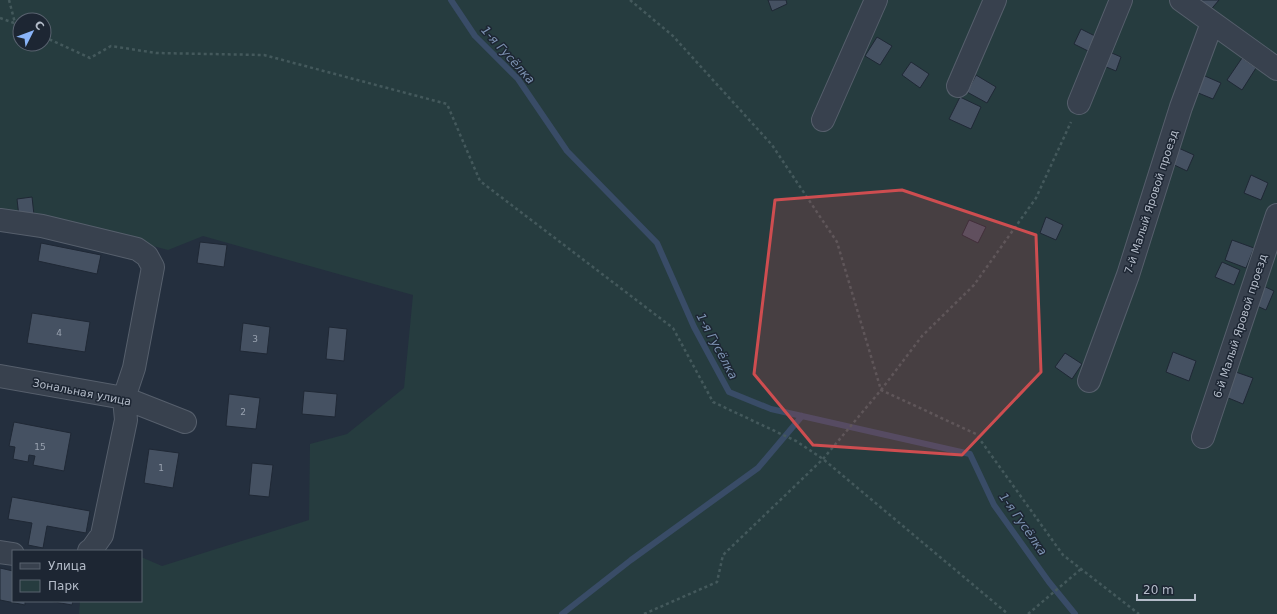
<svg xmlns="http://www.w3.org/2000/svg" width="1277" height="614" viewBox="0 0 1277 614" font-family="'DejaVu Sans',sans-serif">
	<rect width="100%" height="100%" fill="#242f3e"/>
	<!-- green -->
	<path fill="#263c3f" fill-rule="evenodd" d="M0,0H1277V614H79L80,601H141V557L162,566L309,520L310,444L347,434L404,388L413,295L203,236L168,250L44,217L0,210ZM20,20H44V44H20Z"/>
	<g fill="none" stroke-linecap="round" stroke-linejoin="round">
		<!-- stream -->
		<path stroke="#394c67" stroke-width="6" d="M451,0L475,36L518,79L567,151L657,243L694,327L729,392L771,409L970,454L994,505L1049,582L1075,614
			M562,614L631,560L758,468L802,416"/>
	</g>
	<!-- building -->
	<path fill="#455162" stroke="#1f2835" d="M768,0H786L787,4L772,11Z
		M1194,0H1219L1208,13Z
		M1081,29L1095,36L1088,51L1074,44Z
		M877,37L892,46L880,65L865,56Z
		M1105,50L1121,57L1116,71L1099,64Z
		M1242,58L1256,68L1242,90L1227,80Z
		M911,62L929,74L920,88L902,75Z
		M1198,73L1221,83L1213,99L1191,90Z
		M976,75L996,87L987,103L967,92Z
		M960,97L981,107L971,129L949,119Z
		M1174,146L1194,155L1187,171L1168,162Z
		M1251,175L1268,183L1261,200L1244,193Z
		M32,197L34,215L19,217L17,199Z
		M1046,217L1063,225L1056,240L1040,233Z
		M969,220L986,227L978,243L962,235Z
		M1232,240L1254,248L1246,268L1225,260Z
		M200,242L227,245L224,267L197,263Z
		M41,243L101,255L97,274L38,261Z
		M1222,262L1240,270L1234,285L1215,277Z
		M1259,284L1274,291L1266,310L1250,303Z
		M32,313L90,322L85,352L27,343Z
		M243,323L270,327L267,354L240,351Z
		M329,327L347,329L344,361L326,359Z
		M1173,352L1196,361L1189,381L1166,372Z
		M1065,353L1082,364L1072,379L1055,367Z
		M1230,370L1253,378L1243,404L1221,395Z
		M304,391L337,394L335,417L302,414Z
		M229,394L260,398L256,429L226,426Z
		M14,422L71,433L64,471L33,465L35,456L29,455L28,462L13,459L15,447L9,446Z
		M149,449L179,453L173,488L144,483Z
		M252,463L273,465L269,497L249,495Z
		M12,497L90,511L86,533L47,526L43,548L28,545L32,523L8,519Z
		M0,568L13,571V601H25V605L0,600Z
		M49,601H73L72,605Z"/>
	<g fill="none" stroke-linecap="round" stroke-linejoin="round">
		<defs>
			<path id="minor" d="M1181,0L1277,69
				M958,86L995,0
				M1079,103L1121,0
				M823,120L876,0
				M0,220L42,226L137,249L147,256L153,267L134,368L124,398L126,420L102,535L92,549L89,551
				M0,376L124,398L185,422
				M1089,381L1128,275L1181,107L1212,23
				M1203,437L1277,215
				M0,552L13,554"/>
		</defs>
		<!-- minor casing -->
		<use href="#minor" stroke="#565f6c" stroke-width="24"/>
		<!-- path -->
		<path stroke="#44595c" stroke-width="2.5" stroke-dasharray="3 3" stroke-linecap="butt" d="M9,0L15,23
			M630,0L673,36L772,145L837,242L881,390L976,434L1063,555L1139,614
			M0,18L20,25
			M44,37L90,58L111,46L156,53L264,55L447,104L480,181L673,328L713,402L796,441L823,459L1008,614
			M644,614L717,582L723,555L823,459L881,390L922,336L974,285L1036,198L1071,122
			M1028,614L1081,569"/>
		<!-- minor -->
		<use href="#minor" stroke="#38414e" stroke-width="22"/>
	</g>
	<!-- marked area -->
	<path fill="#ce4d50" fill-opacity="0.2" stroke="#ce4d50" stroke-width="3" stroke-linejoin="round" d="M902,190L1036,235L1041,372L962,455L813,445L754,374L775,200Z"/>
	<g text-anchor="middle" stroke-width="3" stroke-linejoin="round" paint-order="stroke">
		<!-- number labels -->
		<g font-size="9" fill="#98a1af">
			<text x="59" y="336">4</text>
			<text x="255" y="342">3</text>
			<text x="243" y="415">2</text>
			<text x="40" y="450">15</text>
			<text x="161" y="471">1</text>
		</g>
		<!-- street labels -->
		<g font-size="11" fill="#b4bcc9" stroke="#1d2633">
			<text transform="translate(1151 202) rotate(-72)" y="4">7-й Малый Яровой проезд</text>
			<text transform="translate(1240 326) rotate(-72)" y="4">6-й Малый Яровой проезд</text>
			<text transform="translate(82 392) rotate(11)" y="4">Зональная улица</text>
		</g>
		<!-- water labels -->
		<g font-size="12" font-style="italic" fill="#7c92b1" stroke="#1d2633">
			<text transform="translate(508 55) rotate(48)" y="4">1-я Гусёлка</text>
			<text transform="translate(717 346) rotate(62)" y="4">1-я Гусёлка</text>
			<text transform="translate(1023 524) rotate(55)" y="4">1-я Гусёлка</text>
		</g>
	</g>
	<!-- legend -->
	<rect x="12" y="550" width="130" height="52" fill="#1d2633" stroke="#59626f"/>
	<rect x="20" y="563" width="20" height="6" fill="#38414e" stroke="#59626f"/>
	<text x="48" y="570" font-size="12" fill="#b4bcc9">Улица</text>
	<rect x="20" y="580" width="20" height="12" fill="#263c3f" stroke="#59626f"/>
	<text x="48" y="590" font-size="12" fill="#b4bcc9">Парк</text>
	<!-- north arrow -->
	<g transform="translate(32 32) rotate(48)"><circle r="19" fill="#1d2633" stroke="#59626f"/>
	<path d="M0-3L7 15L0 10L-7 15Z" fill="#8ab4f8"/>
	<text y="-6" font-size="11" font-weight="bold" text-anchor="middle" fill="#b4bcc9">С</text>
	</g>
	<!-- scale -->
	<path d="M1137 594v6h58v-6" fill="none" stroke="#b4bcc9" stroke-width="2"/>
	<text x="1143" y="594" font-size="12" fill="#b4bcc9" stroke="#1d2633" stroke-width="3" paint-order="stroke">20 m</text>
</svg>
